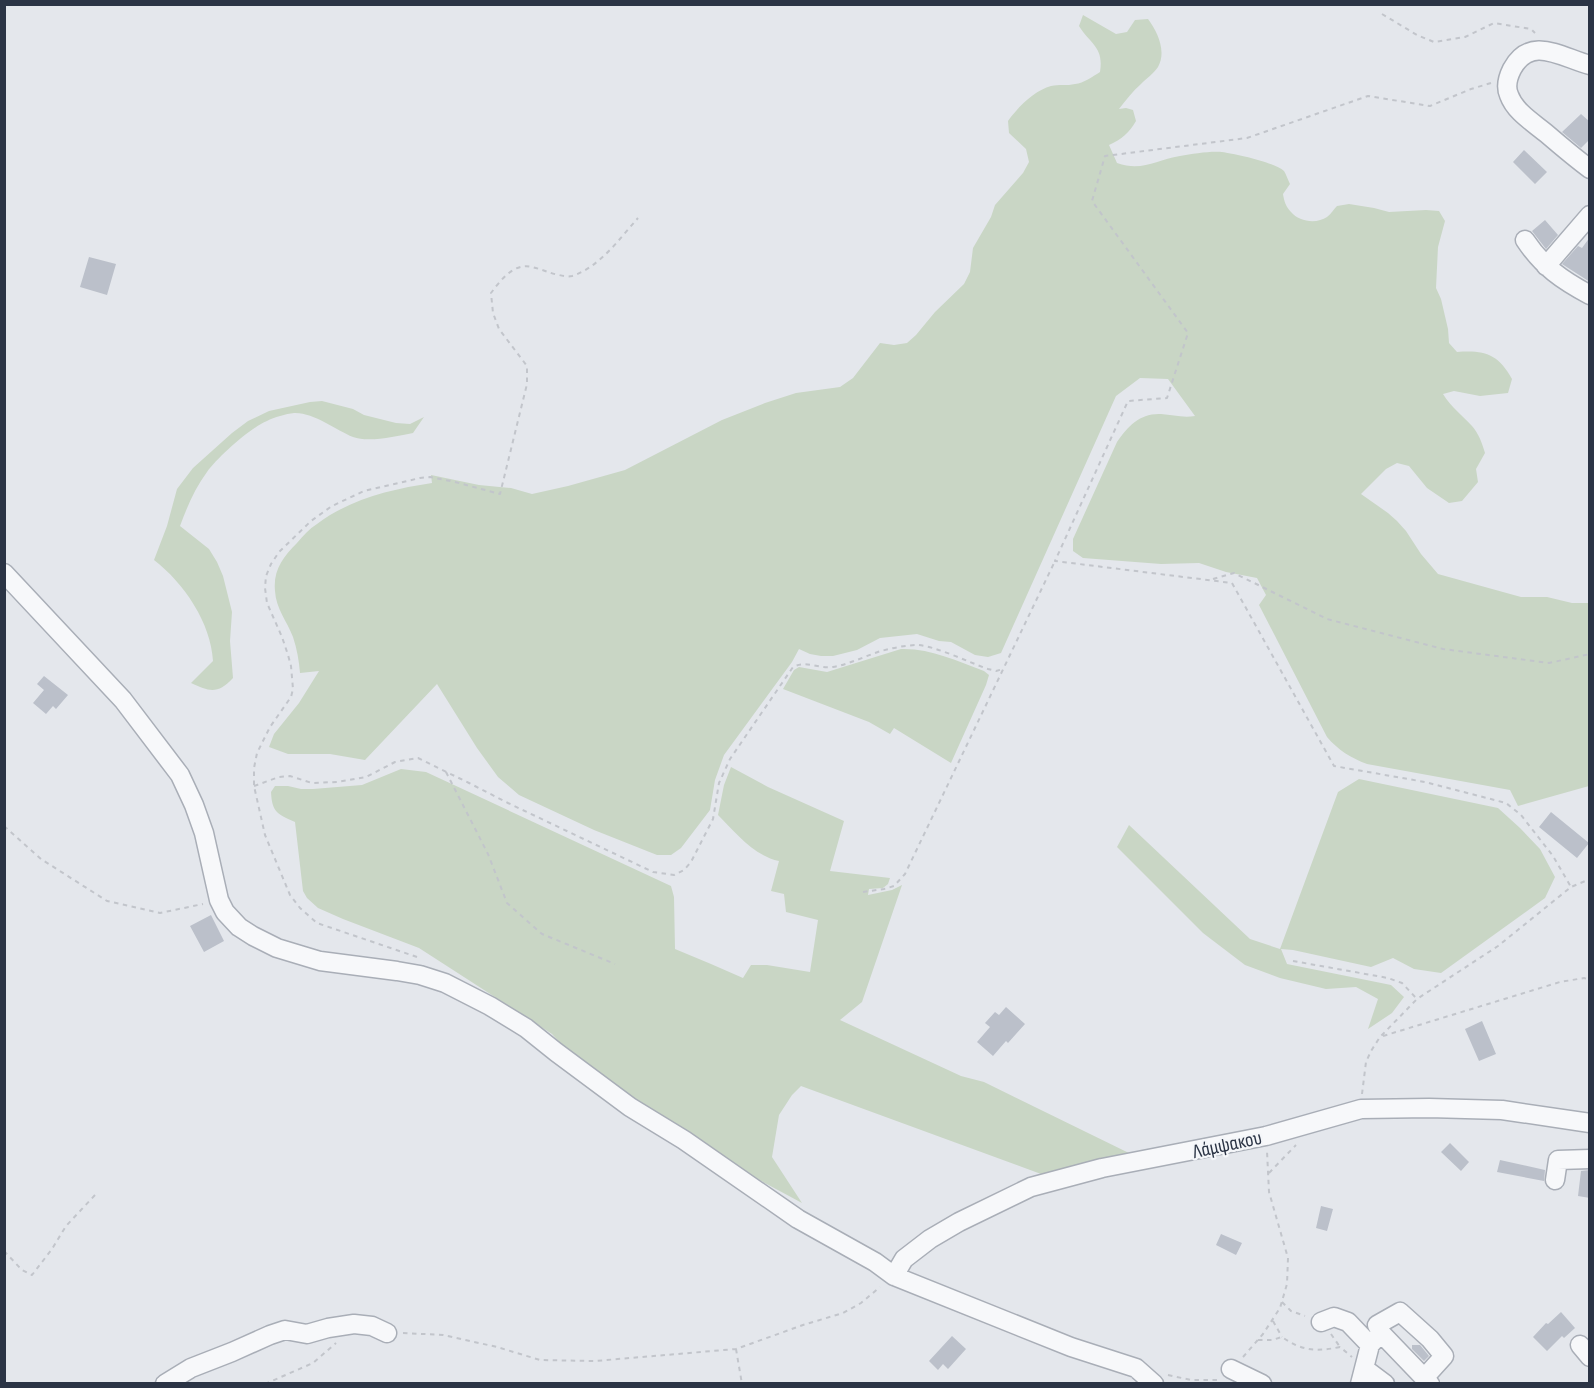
<svg xmlns="http://www.w3.org/2000/svg" width="1594" height="1388" viewBox="0 0 1594 1388" font-family="'Sofia Sans Condensed',sans-serif">
	<rect width="100%" height="100%" fill="#e4e7ec"/>
	<!-- green -->
	<path fill="#c9d6c5" d="M1083,15L1116,34L1127,32L1135,20L1148,19C1157,31 1167,51 1158,67C1154,73 1146,79 1141,84C1133,91 1126,100 1119,109L1126,108L1133,110L1136,121C1129,133 1122,139 1109,145L1117,163C1142,172 1156,160 1180,156C1193,154 1209,151 1222,152C1235,154 1274,162 1284,171C1286,174 1288,180 1290,184L1283,194C1284,201 1286,207 1291,212C1299,222 1317,224 1327,217C1331,214 1334,209 1337,206L1349,204L1374,208L1389,212L1426,210L1439,211L1445,221L1438,247L1436,288L1441,299L1448,329L1449,343L1457,352C1485,350 1498,354 1512,379L1508,393L1480,396L1454,391L1443,394C1451,407 1462,415 1472,426C1479,434 1482,443 1485,453L1476,469L1478,482L1462,501L1449,503L1427,488L1409,466L1397,463L1386,469L1361,494L1388,513L1397,521L1406,531L1421,554L1438,574L1521,597H1547L1572,603H1589V786L1518,806L1510,790L1367,764C1351,758 1338,750 1327,737L1259,605L1266,595L1257,578L1226,572L1199,563L1161,564L1083,558L1073,551V539L1117,442C1128,426 1140,413 1161,414C1173,415 1183,418 1195,416L1168,379L1140,378L1116,396L1001,653L988,657L975,655L951,642L939,641L917,634L880,638L857,650L833,656H821L810,654L799,649L792,662L724,755L715,780L710,810L681,848L671,855H657L594,830L519,795L498,777L477,748L437,684L365,760L330,754H288L269,747L274,734L299,703L319,671L300,673C299,661 297,649 293,637C287,621 276,609 275,591C273,570 283,557 297,543C303,536 309,529 317,524C350,499 392,489 432,483L431,475L479,485L511,488L532,494L568,486L625,470L722,420L765,403L796,393L840,387L853,378L880,343L894,345L907,343L916,335L935,312L964,284L970,272L973,248L991,217L995,205L1023,173L1029,162L1026,149L1009,133L1008,121C1017,108 1035,90 1051,86C1059,84 1067,86 1075,84C1084,83 1092,77 1100,72C1104,47 1091,45 1079,26Z
		M322,401L353,409L364,415L396,423L410,424L424,417L413,433C396,436 369,443 353,437C336,430 313,412 294,413C286,414 274,417 267,421C250,428 218,457 207,472C195,488 187,507 180,526L209,549L217,562L223,576L232,612L230,641L233,678C218,694 210,692 191,683L213,661C211,623 184,583 154,560L167,526L177,489L193,468L232,433L248,421L269,411L310,402Z
		M901,649C930,648 957,661 984,671L989,675L986,685L951,763L894,728L890,734L869,722L783,689L794,670L799,667L827,672Z
		M731,767L768,787L844,821L830,871L890,878L888,884L883,888L869,889L868,895L892,890L902,885L862,1002L840,1020L961,1076L984,1082L1133,1155L1041,1174L801,1086L792,1095L779,1115L772,1157L802,1203L752,1176L641,1105L574,1058L552,1034L419,948L343,919L318,908L307,898L303,891L295,822C277,814 272,812 271,792L275,786H288L301,789H313L362,785L401,769L426,772L671,886L674,897L675,949L711,964L743,978L751,965H767L810,972L818,920L786,912L784,894L771,891L779,861C754,856 735,832 718,815L724,785Z
		M1359,779L1498,808L1520,828L1540,849L1555,877L1545,898L1441,973L1414,969L1393,958L1371,967L1293,950L1281,949L1287,964L1391,985L1404,997L1392,1013L1368,1029L1378,999L1356,987L1326,989L1280,978L1245,965L1203,933L1117,847L1129,825L1250,939L1280,949L1338,792Z"/>
	<!-- building -->
	<path fill="#bbc0ca" d="M1581,114L1590,122V139L1581,148L1562,132Z
		M1524,150L1547,172L1535,184L1513,162Z
		M1545,220L1558,235L1546,249L1532,231Z
		M1590,237V282L1562,264L1578,246L1582,248Z
		M89,257L116,264L107,295L80,287Z
		M44,676L68,695L56,709L53,706L46,714L33,703L44,690L37,684Z
		M1551,812L1589,843L1577,858L1539,827Z
		M211,915L224,941L204,952L190,926Z
		M1006,1007L1025,1024L1008,1043L1006,1041L993,1056L977,1042L990,1027L985,1023L995,1012L999,1015Z
		M1482,1021L1496,1054L1479,1061L1465,1029Z
		M1450,1143L1469,1162L1461,1171L1441,1152Z
		M1500,1160L1545,1170L1544,1181L1497,1172Z
		M1590,1170V1198L1578,1196L1581,1171Z
		M1321,1206L1333,1209L1327,1231L1316,1228Z
		M1221,1234L1242,1243L1236,1255L1216,1245Z
		M1561,1312L1575,1328L1564,1338L1562,1336L1547,1351L1533,1337L1546,1323L1548,1324Z
		M952,1336L966,1349L948,1369L943,1364L938,1370L929,1361Z
		M1412,1345H1420L1429,1356L1424,1361L1412,1349Z"/>
	<g fill="none" stroke-linecap="round" stroke-linejoin="round">
		<defs>
			<path id="minor" d="M1590,65C1562,58 1531,34 1512,69C1508,77 1505,86 1509,95C1515,112 1534,123 1547,134C1561,146 1575,158 1590,169
				M1525,240C1543,267 1562,280 1590,295
				M1546,266L1590,215
				M4,573L123,700L180,775L194,805L204,833L219,900L225,912L239,927L253,936L277,948L320,961L397,971L420,975L445,983L490,1006L526,1028L556,1052L630,1107L684,1140L798,1219L875,1262L894,1276L1071,1347L1136,1368L1154,1384
				M1555,1180L1558,1160L1590,1159
				M894,1276L904,1259L930,1239L959,1222L1031,1187L1102,1168L1266,1136L1361,1109L1429,1108L1502,1110L1590,1123
				M1321,1322L1334,1317L1348,1322L1370,1345
				M1381,1333L1430,1384
				M1580,1345L1590,1357
				M1231,1369L1262,1384
				M1365,1369L1385,1384
				M165,1384L191,1368L232,1352L270,1335L285,1330L307,1334L328,1328L354,1324L372,1326L387,1333
				M1360,1384L1370,1345L1381,1333L1377,1325L1400,1312L1430,1339L1444,1356L1425,1377"/>
		</defs>
		<!-- minor casing -->
		<use href="#minor" stroke="#a9aeb7" stroke-width="21"/>
		<!-- path -->
		<path stroke="#c2c5cb" stroke-width="2" stroke-dasharray="4.5 4.5" stroke-linecap="butt" d="M1382,14L1417,35L1434,42L1465,37L1494,23L1531,29L1535,33
			M1491,83L1471,89L1430,106L1368,96L1247,138L1105,156L1092,201L1188,333L1167,398L1128,401L1055,561L1232,583L1334,766L1425,782L1506,803L1521,815L1553,856L1571,887
			M1213,579L1234,573L1327,619L1443,649L1549,663L1590,654
			M446,772L488,854L507,903L542,934L615,964
			M254,786L279,777L290,776L312,783L337,782L366,777L395,762L418,758L469,783L508,803L653,872L674,875L684,870L691,862L713,819L719,783L730,759L793,667C806,660 819,669 833,667C850,664 865,656 881,651C893,648 906,645 918,645C938,647 968,662 988,669L996,671L1003,669
			M4,826L41,859L107,901L160,913L203,904
			M863,892L884,889L894,886L905,874L1055,561
			M417,957L317,923L300,908L290,895L265,835L254,786V768L257,753L270,727L291,697L293,689L291,666L288,655L282,637L267,603L265,588L266,576L271,564L279,552L311,521L332,506L364,491L420,478L430,477L455,482L500,494L527,384V366L499,329L493,313L491,293C500,281 514,262 532,267C541,269 549,273 559,275C563,276 568,277 572,276C600,267 620,238 638,218
			M1293,961L1388,978L1402,983L1417,999
			M1383,1036L1560,982L1584,978L1590,980
			M1362,1094L1366,1062L1371,1051L1380,1037L1417,999L1498,946L1571,887L1590,879
			M1269,1173L1296,1145
			M4,1251L22,1270L32,1275L52,1249L66,1226L95,1195
			M1282,1302L1291,1311L1305,1316
			M1273,1321L1282,1337
			M403,1333L443,1335L497,1347L540,1360L595,1361L736,1349L803,1325L843,1313L861,1303L880,1287
			M1331,1334L1340,1347
			M1258,1340H1272L1282,1337C1302,1351 1316,1352 1340,1347L1352,1357
			M736,1349L742,1384
			M1243,1357L1263,1334L1280,1308L1287,1284L1288,1258L1269,1192L1267,1151
			M1168,1375L1191,1380H1219
			M265,1384L313,1363L336,1343"/>
		<!-- minor -->
		<use href="#minor" stroke="#f7f8fa" stroke-width="18"/>
	</g>
	<g text-anchor="middle" stroke-width="4.5" stroke-linejoin="round" paint-order="stroke">
		<!-- street labels -->
		<g font-size="20" fill="#2b3445" stroke="#f4f6f9">
			<text transform="translate(1227 1144) rotate(-12)" y="7">Λάμψακου</text>
		</g>
	</g>
	<!-- border -->
	<rect width="1594" height="1388" fill="none" stroke="#2b3445" stroke-width="12"/>
</svg>
